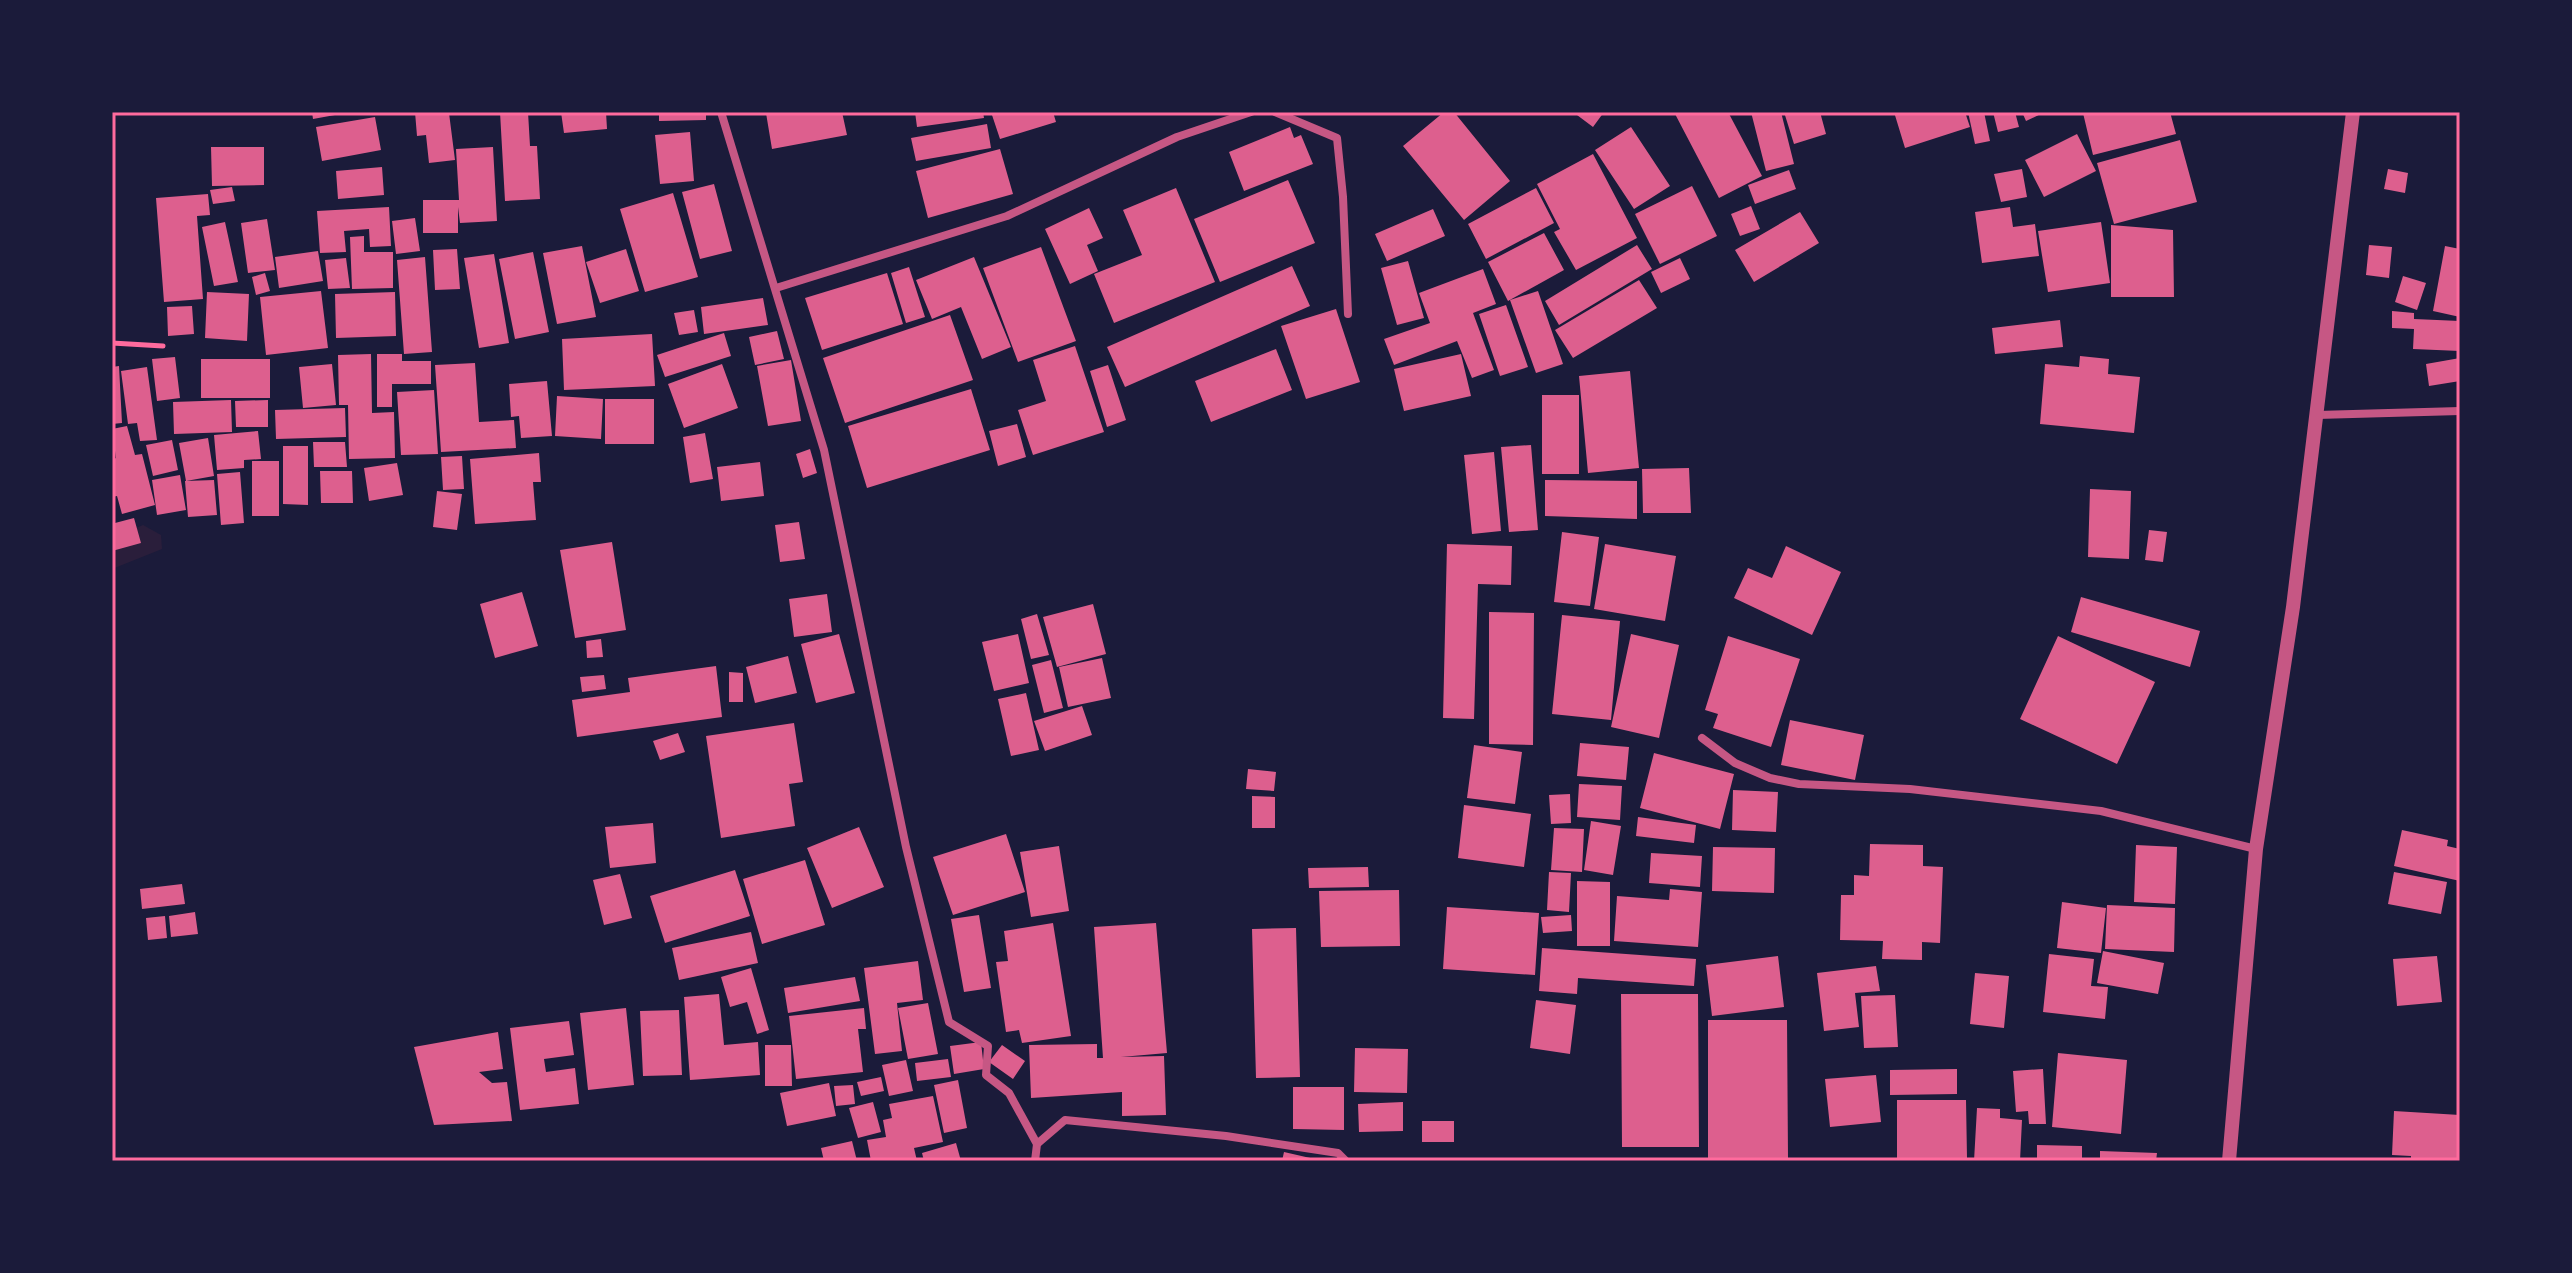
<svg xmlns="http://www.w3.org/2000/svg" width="2572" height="1273" viewBox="0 0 2572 1273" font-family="'Exo 2',sans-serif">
	<rect width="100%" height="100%" fill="#1b1b3a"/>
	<!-- green -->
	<path fill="#2a1e3b" d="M143,525L161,535L162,549L112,569V539Z"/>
	<!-- building -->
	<path fill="#dd5f8e" d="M312,112H335V115L313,119Z
		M415,112L449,113L455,160L429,163L426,135L417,136Z
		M500,112H528L530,146H537L540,199L505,201Z
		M561,112H606L607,129L564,133Z
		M659,112H706V120L659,121Z
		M842,112L847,135L772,149L766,113Z
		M915,112H983L984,118L917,127Z
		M991,112H1053L1056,122L1000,139Z
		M1444,112H1454L1510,181L1464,220L1403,146Z
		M1573,112H1604L1593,127Z
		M1674,112H1728L1762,176L1719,198Z
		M1751,112H1781L1794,164L1766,171Z
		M1784,112H1820L1826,134L1794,144Z
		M1894,112H1965L1970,127L1905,148Z
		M1968,112H1984L1990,141L1975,144Z
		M1993,112H2015L2019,127L1998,132Z
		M2022,112H2045L2026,121Z
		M2170,112L2176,134L2093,155L2083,113Z
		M375,117L381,150L322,161L316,127Z
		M987,124L991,148L916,161L911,138Z
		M1290,127L1294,138L1301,135L1313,164L1244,191L1229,152Z
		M1631,127L1670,186L1634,209L1595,150Z
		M690,132L694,181L660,184L655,135Z
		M2077,134L2096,171L2044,197L2025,160Z
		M2180,140L2197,202L2114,224L2097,163Z
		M211,147H264V185L212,186Z
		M493,147L497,221L460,223L458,207V233H423V200H459L456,149Z
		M1000,149L1013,194L928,218L916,171Z
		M1593,154L1637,238L1576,270L1554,232L1560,229L1537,184Z
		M382,167L384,195L338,199L336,171Z
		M2022,169L2027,197L2001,202L1994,174Z
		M2388,169L2408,173L2405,193L2384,189Z
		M1789,170L1796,189L1755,204L1748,185Z
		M1288,180L1315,243L1220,282L1194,219Z
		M714,184L732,251L700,259L682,192Z
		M1692,186L1717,236L1660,264L1635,214Z
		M232,187L235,201L213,204L210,190Z
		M1176,188L1215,282L1114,323L1094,274L1142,255L1123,210Z
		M1536,188L1554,223L1486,259L1468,224Z
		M673,193L698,277L645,292L620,209Z
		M208,194L210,215L197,216L203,299L164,302L156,198Z
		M1751,206L1760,229L1740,236L1731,214Z
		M389,207L391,246L370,247L369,229L344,231L346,252L320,253L317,211Z
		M2010,207L2013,227L2035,224L2039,256L1982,263L1975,212Z
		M1089,208L1103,238L1087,245L1098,271L1070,284L1045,229Z
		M1433,209L1445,236L1387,261L1375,234Z
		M1800,212L1819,243L1754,282L1735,250Z
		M415,218L420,251L396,254L392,221Z
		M267,219L275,270L248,273L241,223Z
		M225,222L238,282L214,286L202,227Z
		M2101,222L2110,283L2048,292L2038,231Z
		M2111,225L2173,230L2174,297H2111Z
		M1544,233L1564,270L1508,301L1488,262Z
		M364,236V252H393V288L352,289L350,237Z
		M1637,245L1652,269L1559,325L1545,301Z
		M2369,245L2392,247L2389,278L2366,275Z
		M582,246L596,317L557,324L543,253Z
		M2445,246L2460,249V317L2433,311Z
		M1041,247L1076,341L1018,362L983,268Z
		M457,249L460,289L435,290L433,250Z
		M626,249L639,291L600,303L586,262Z
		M318,251L323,281L279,288L275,257Z
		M533,252L549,332L515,339L499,259Z
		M494,254L509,343L479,348L464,258Z
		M425,257L432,352L404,354L397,260Z
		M974,257L1011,347L982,359L961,307L932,319L916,280Z
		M346,258L350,288L328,289L325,260Z
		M1680,258L1690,279L1661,293L1651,272Z
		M1408,261L1424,318L1397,325L1381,268Z
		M1292,266L1310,306L1125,387L1107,347Z
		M909,267L925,317L906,323L891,273Z
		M1483,269L1496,304L1473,313L1494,370L1472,378L1457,341L1394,365L1384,339L1430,323L1419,293Z
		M265,273L270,291L256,295L252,277Z
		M887,273L903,324L822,350L805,298Z
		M2403,276L2426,283L2417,310L2395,302Z
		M1639,280L1657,308L1573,358L1555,330Z
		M321,291L328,348L266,355L260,297Z
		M1538,291L1563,364L1536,373L1510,300Z
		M207,292L249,294L247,341L205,338Z
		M395,292L396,336L336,338L335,294Z
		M763,298L768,325L704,334L701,307Z
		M1506,305L1528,367L1500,376L1479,314Z
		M192,306L194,334L168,336L167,307Z
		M1336,309L1360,382L1306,399L1281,326Z
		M694,310L698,332L679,335L674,313Z
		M2392,311L2414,313V319L2460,321V351L2413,349L2414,329L2392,328Z
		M950,315L973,380L845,423L823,358Z
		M2060,320L2063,347L1995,354L1992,328Z
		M777,331L784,359L755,365L749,337Z
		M724,333L731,356L665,377L657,355Z
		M652,334L655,386L564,390L562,339Z
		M1075,346L1104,432L1033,455L1018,410L1046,401L1033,360Z
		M1276,349L1292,390L1211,422L1195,381Z
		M371,354L372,413L394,412L395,458L349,459L348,405H339L338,355Z
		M377,354H402V361H431V384H392V407H377Z
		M1461,354L1471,396L1404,411L1394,369Z
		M2080,356L2109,359L2108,374L2140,377L2134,433L2040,424L2045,364L2079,367Z
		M175,357L180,398L157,401L152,359Z
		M2460,358V381L2429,386L2426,364Z
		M201,359H270V398H201Z
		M791,360L801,421L768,426L757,366Z
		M475,363L479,422L514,420L516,448L441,452L435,365Z
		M332,364L336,405L303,408L299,367Z
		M722,364L738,408L684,428L668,384Z
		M1108,365L1126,420L1107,427L1090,371Z
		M119,366L122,423L112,424V367Z
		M147,367L157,440L140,441L137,423L128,424L121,371Z
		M1630,371L1639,468L1588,473L1579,376Z
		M547,381L552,436L521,438L519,416L511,417L509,384Z
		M971,389L990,450L867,488L848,426Z
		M434,390L438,454L401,455L397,392Z
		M1542,395H1579V474H1542Z
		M557,396L603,399L601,439L555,436Z
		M605,399H654V444H605Z
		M231,400L232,432L174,434L173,402Z
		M268,400V427H236L235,401Z
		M345,408L346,437L276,439L275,410Z
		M1017,424L1026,457L998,466L989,431Z
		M127,426L135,455L142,454L155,505L122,514L117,496L112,497V460L116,458L112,429Z
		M258,431L261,459L244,460V468L217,470L214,435Z
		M705,433L713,479L690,483L683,437Z
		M208,438L214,476L186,481L179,443Z
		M172,440L178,470L153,476L146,445Z
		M313,442H345L347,467H314Z
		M1531,445L1538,530L1509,532L1501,447Z
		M283,446H308V505L283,504Z
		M810,449L817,473L803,478L796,454Z
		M1494,452L1501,531L1472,534L1464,455Z
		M539,453L541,482H533L536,520L475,524L470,459Z
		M462,456L464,489L443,490L441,457Z
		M252,461H279V516H252Z
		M760,462L764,496L721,501L717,467Z
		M397,463L403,495L369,501L364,468Z
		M1689,468L1691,513H1643L1642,469Z
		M320,471H352L353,503H321Z
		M240,472L244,523L221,525L217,474Z
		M180,475L186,510L157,515L152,480Z
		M214,480L217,515L188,517L185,481Z
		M1545,480L1637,481V519L1545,516Z
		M2090,489L2131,491L2129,559L2088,557Z
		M437,491L462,494L457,530L433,527Z
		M112,515L115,523L134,518L141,543L112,551Z
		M799,522L805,559L780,562L775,525Z
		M2149,530L2167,532L2163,562L2145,560Z
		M1562,532L1599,537L1590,606L1554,602Z
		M612,542L626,630L575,638L560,550Z
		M1447,544L1512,546L1511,585L1478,584L1474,719L1443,718Z
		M1605,544L1676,556L1665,621L1594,609Z
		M1786,546L1841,572L1812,635L1734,598L1748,568L1772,578Z
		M522,592L538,646L495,658L480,604Z
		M827,594L832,632L794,637L789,599Z
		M2081,597L2200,631L2190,667L2071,632Z
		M1093,604L1106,654L1057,667L1043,617Z
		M1489,612L1534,613L1533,745L1489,744Z
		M1037,614L1049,655L1031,659L1021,619Z
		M1562,615L1620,621L1611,720L1552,714Z
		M839,634L855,693L816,703L801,644Z
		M1018,634L1029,683L994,691L982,642Z
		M1631,634L1679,645L1659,738L1611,727Z
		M1728,636L1800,659L1771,747L1713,728L1718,714L1705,710Z
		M2058,636L2155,682L2117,764L2020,719Z
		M601,639L603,657L587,658L586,641Z
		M788,656L797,693L755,703L746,667Z
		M1102,658L1111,698L1068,707L1059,667Z
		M1051,660L1063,708L1044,713L1032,665Z
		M716,666L722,717L577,737L572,700L630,692L628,678Z
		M729,672L743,673V702H729Z
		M604,675L606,689L582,692L580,677Z
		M1026,693L1039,750L1011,756L998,699Z
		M1082,706L1092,735L1045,751L1034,721Z
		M1790,720L1864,735L1855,780L1781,765Z
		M794,723L803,782L789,784L795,826L721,838L706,736Z
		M678,733L685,752L660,760L653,741Z
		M1580,743L1629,747L1626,780L1577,776Z
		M1474,745L1522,752L1515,804L1467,798Z
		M1654,753L1734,774L1720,829L1640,808Z
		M1248,769L1276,772L1274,791L1246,789Z
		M1579,784L1622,786L1620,820L1577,817Z
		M1733,790L1778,792L1776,832L1732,830Z
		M1570,794L1571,823L1551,824L1549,795Z
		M1252,796L1275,797V828H1252Z
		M1464,805L1531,814L1524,867L1458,858Z
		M1638,817L1696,825L1694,843L1636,836Z
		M1591,821L1621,826L1613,875L1584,870Z
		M653,823L656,863L610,868L605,827Z
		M859,827L884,887L832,908L807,848Z
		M1554,828L1584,829L1582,872L1551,870Z
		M2402,830L2448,840L2447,846L2460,849V881L2394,866Z
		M1006,834L1025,892L953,915L933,857Z
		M1870,844L1923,845V866L1943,867L1940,943L1922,942V960L1882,959L1883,941L1840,940L1841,895H1854V875L1869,876Z
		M2136,845L2177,847L2175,904L2134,902Z
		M1059,846L1069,911L1031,917L1020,852Z
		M1713,847L1775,848L1774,893L1712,891Z
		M1651,853L1702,856L1700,887L1649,883Z
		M805,860L825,925L762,944L743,879Z
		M1368,867L1369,887L1309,888L1308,868Z
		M735,870L750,916L665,943L650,896Z
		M1549,872L1571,873L1569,912L1547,910Z
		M2394,872L2447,882L2441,914L2388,904Z
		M620,874L632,918L604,925L593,880Z
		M1577,881L1610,882V946H1577Z
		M182,884L185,904L142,909L140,889Z
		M1670,889L1702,892L1698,947L1614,941L1617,896L1669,900Z
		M1399,890L1400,946L1321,947L1319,891Z
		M2062,902L2106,908L2101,953L2057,948Z
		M2107,905L2175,908L2174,952L2105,949Z
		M1447,907L1539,913L1535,975L1443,969Z
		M195,912L198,934L171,937L169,916Z
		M979,915L991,988L964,992L951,919Z
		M1571,915L1572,931L1543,933L1541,917Z
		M165,916L167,938L148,940L146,918Z
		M1053,923L1071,1036L1022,1043L1019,1030L1006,1032L996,962L1008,961L1004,931Z
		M1156,923L1167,1053L1121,1057L1164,1056L1166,1115L1122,1116V1092L1031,1098L1029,1045L1097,1044V1058H1103L1094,927Z
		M1296,928L1300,1077L1256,1078L1252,929Z
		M751,932L758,963L679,980L672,948Z
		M1542,948L1696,959L1694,986L1578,978L1577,994L1539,991Z
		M2103,951L2164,963L2158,994L2097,983Z
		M2049,954L2094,959L2091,986L2108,987L2105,1019L2043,1012Z
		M1778,956L1784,1007L1712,1016L1706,965Z
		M2437,956L2442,1002L2397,1006L2393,959Z
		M918,961L923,1000L897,1003L902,1051L875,1054L864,968Z
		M1876,966L1880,991L1855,993L1859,1027L1824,1031L1817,973Z
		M751,968L769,1030L757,1034L747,1002L730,1007L721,977Z
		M1975,973L2009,976L2004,1028L1970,1024Z
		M855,977L860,1001L788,1013L784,988Z
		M719,994L724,1045L758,1042L760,1075L690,1080L684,997Z
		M1621,994H1698L1699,1147H1622Z
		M1895,995L1898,1047L1864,1048L1861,996Z
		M1536,1000L1576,1005L1570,1054L1530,1048Z
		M928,1003L938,1054L908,1059L898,1008Z
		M626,1008L634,1085L588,1090L580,1013Z
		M864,1008L866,1029H858L863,1072L796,1079L789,1016Z
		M679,1010L682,1075L643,1076L640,1011Z
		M1708,1020H1787L1788,1158L1708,1159Z
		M569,1021L574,1055L544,1059L546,1072L575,1068L579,1104L520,1110L510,1028Z
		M498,1032L503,1069L479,1072L492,1083L507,1082L512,1121L434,1125L414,1047Z
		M981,1042L984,1069L954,1074L950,1046Z
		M765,1045H791L792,1086H765Z
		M1002,1045L1025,1061L1013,1079L989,1062Z
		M1355,1048L1408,1049L1407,1093L1354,1092Z
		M2058,1053L2127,1060L2121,1134L2052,1127Z
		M948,1059L951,1077L917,1081L915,1063Z
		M906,1060L913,1091L889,1096L882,1065Z
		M1957,1069V1094L1890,1095V1070Z
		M2043,1069L2046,1124H2029L2028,1111L2016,1112L2013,1071Z
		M1876,1075L1881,1122L1830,1127L1825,1079Z
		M881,1077L884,1091L861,1096L857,1082Z
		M958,1080L967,1128L944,1133L934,1085Z
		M829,1083L836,1116L787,1126L780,1093Z
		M853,1085L855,1104L836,1106L834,1086Z
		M1293,1087H1344V1130L1293,1129Z
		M933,1096L943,1142L914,1148L917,1161H871L867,1140L886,1137L883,1120L892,1118L889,1104Z
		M1897,1100H1966L1967,1158L1897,1159Z
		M873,1102L881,1132L858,1138L849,1108Z
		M1403,1102V1131L1359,1132L1358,1104Z
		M1977,1108L2000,1109V1118L2022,1120L2020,1161H1974Z
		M2394,1111L2460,1115V1161H2411V1156L2392,1155Z
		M1422,1121H1454V1142H1422Z
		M852,1141L857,1161H824L821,1148Z
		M956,1143L961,1161H924L922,1153Z
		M2037,1145L2082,1146V1161H2037Z
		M2100,1151L2157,1153L2156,1161H2100Z
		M1284,1152L1319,1160V1161H1282Z"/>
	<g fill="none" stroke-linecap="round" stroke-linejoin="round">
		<!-- path -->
		<path stroke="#ff6b9d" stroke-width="5" d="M112,343L163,346"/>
		<!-- minor -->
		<path stroke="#c65784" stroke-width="8" d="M721,112L824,450L906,847L949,1022L988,1046L986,1075L1009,1093L1037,1144
			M1275,112L1337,138L1343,197L1348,314
			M776,288L1007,216L1177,137L1251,112
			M2317,415L2460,411
			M1702,738L1735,763L1770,778L1799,784L1910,789L2101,811L2256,849
			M1035,1161L1037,1144L1065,1120L1226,1136L1338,1153L1346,1161"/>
		<!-- tertiary -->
		<path stroke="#c65784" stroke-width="14" d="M2229,1161L2256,849L2293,607L2353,112"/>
	</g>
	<!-- border -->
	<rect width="2572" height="1273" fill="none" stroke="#1b1b3a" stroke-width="228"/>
	<rect x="114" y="114" width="2344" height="1045" fill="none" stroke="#ff6b9d" stroke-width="3"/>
</svg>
